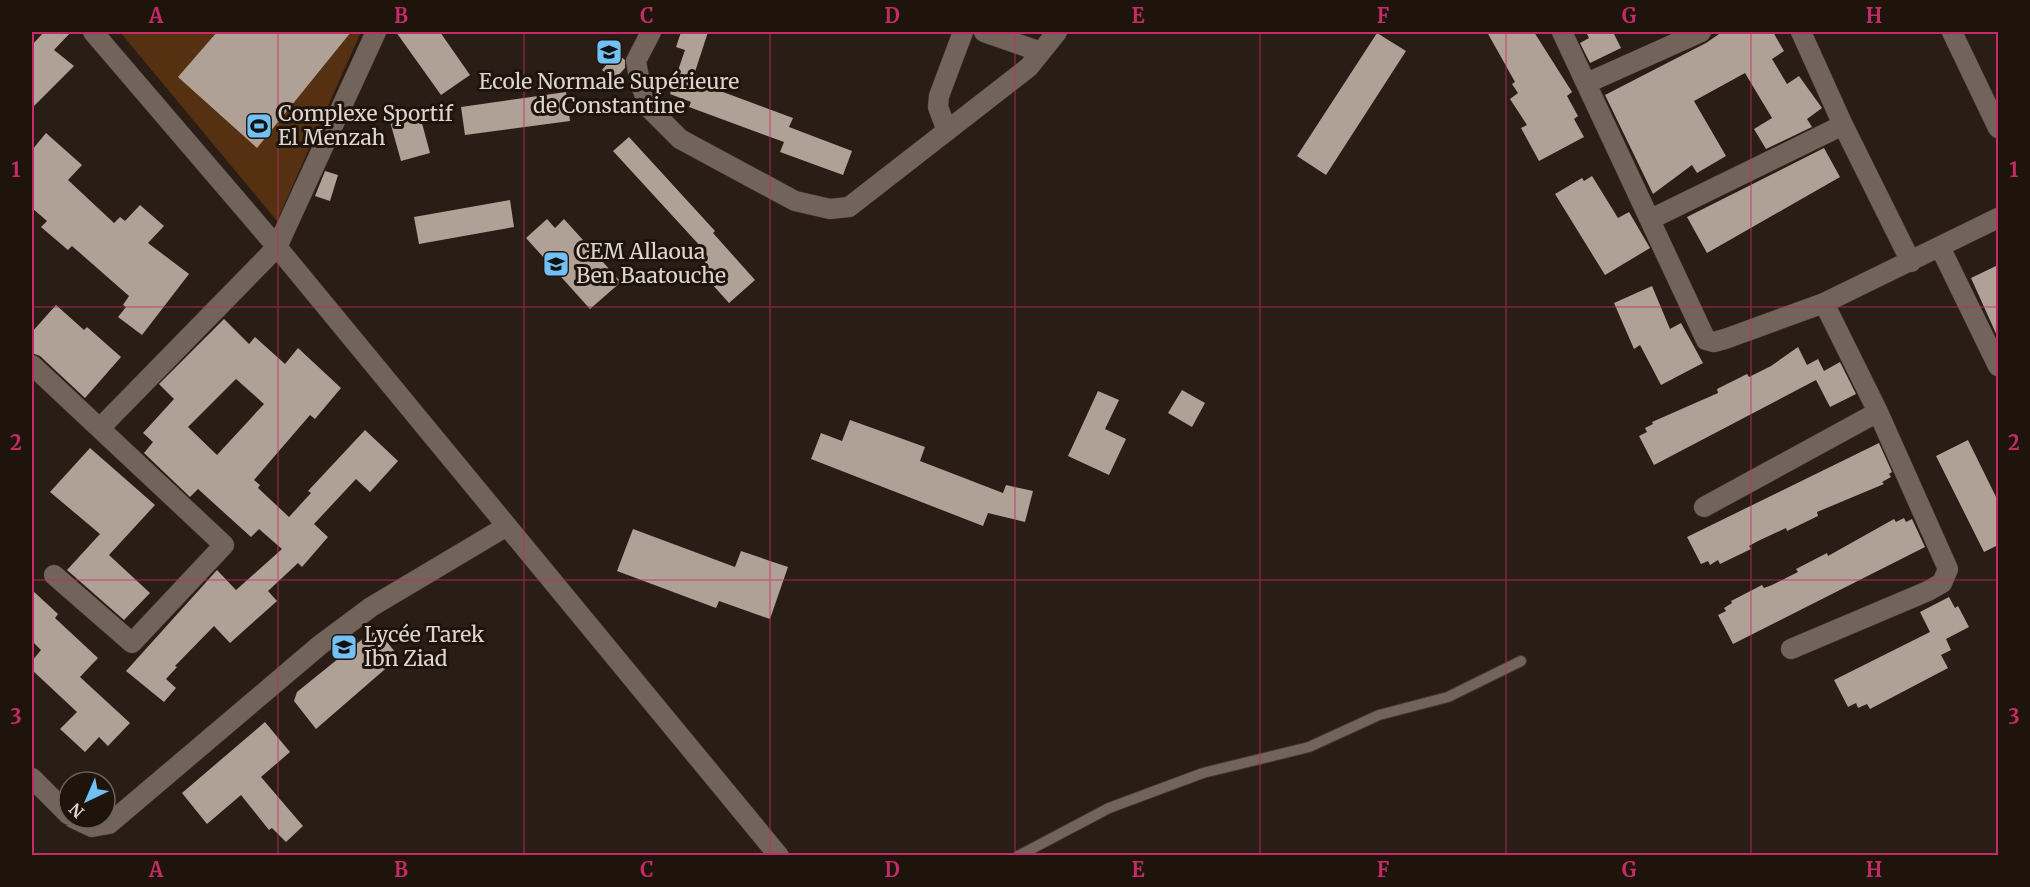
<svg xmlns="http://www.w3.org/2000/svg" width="2030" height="887" viewBox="0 0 2030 887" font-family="Merriweather,serif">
	<rect width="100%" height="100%" fill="#291d15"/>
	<!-- green -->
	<path fill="#553011" d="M120,32H361L277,221Z"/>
	<!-- building -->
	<path fill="#b0a196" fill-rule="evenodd" d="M44,32H71L54,50L74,66L32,108V45Z
		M217,32H351L257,148L178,77Z
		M396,32H440L470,75L441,95Z
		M681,32H708L694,75L698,76L696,82L793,118L789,127L852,151L843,175L780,152L784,142L689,107L691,102L670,94L685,50L676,47Z
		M1487,32H1534L1572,92L1567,96L1578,116L1574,119L1584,137L1539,161L1521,128L1527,125L1510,99L1518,93L1512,84L1515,82Z
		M1586,32H1613L1621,48L1590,63L1580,43L1589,38Z
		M1722,32H1773L1784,51L1772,59L1787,84L1799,76L1822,108L1807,119L1812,127L1766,149L1754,129L1772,118L1745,73L1694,101L1726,156L1697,173L1692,165L1653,194L1605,95L1706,43Z
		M1377,33L1406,51L1326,175L1297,156Z
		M616,53L625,60V68L614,80L602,70Z
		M566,92L570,121L465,135L461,107Z
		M419,112L430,153L401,161L389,118Z
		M46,133L82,165L68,180L114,223L120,217L125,221L140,205L164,226L148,243L189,274L142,335L118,317L126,307L123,305L129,296L72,246L68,250L41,227L47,221L32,208V150Z
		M629,137L715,231L713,233L755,280L729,303L702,273L709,267L697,253L702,248L613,151Z
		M1824,148L1840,177L1707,253L1687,217Z
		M325,171L338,175L330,201L315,196Z
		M1592,176L1618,218L1629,212L1650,248L1605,275L1555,194L1582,178L1584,181Z
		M510,200L514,227L419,244L414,217Z
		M547,219L555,228L564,219L621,282L590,309L526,238Z
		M1998,265V338L1971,278Z
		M1652,286L1670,329L1681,323L1703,363L1661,385L1640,345L1634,349L1614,303Z
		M56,305L84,330L87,327L121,357L85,398L40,356L32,353V332Z
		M224,319L249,344L255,337L285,364L298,348L341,388L315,419L310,415L254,480L260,485L258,488L289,517L311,493L308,491L365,430L398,461L370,492L356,479L314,524L328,537L302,567L298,563L268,591L277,601L230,643L214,626L175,666L177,667L166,679L176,688L164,702L126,671L217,570L236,590L282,549L259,529L251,537L198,489L190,497L144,453L153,442L143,433L174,399L159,384ZM236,379L264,404L217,455L188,427Z
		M1798,347L1807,365L1818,359L1824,371L1840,362L1856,394L1830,407L1816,380L1654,465L1639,436L1647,432L1645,428L1653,424L1652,422L1718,393L1717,389L1747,374L1749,377L1771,366Z
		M1182,390L1205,403L1192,427L1168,413Z
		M1098,391L1119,400L1105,429L1126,439L1109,475L1068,456Z
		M850,420L925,447L920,461L1003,493L1006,485L1033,491L1025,522L988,513L983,526L811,459L821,433L842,441Z
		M1968,440L1998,501V545L1984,552L1936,456Z
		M1879,443L1892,472L1889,474L1891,477L1882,482L1884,484L1817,512L1818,516L1787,531L1786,528L1758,541L1749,546L1751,549L1720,564L1718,560L1710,565L1708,561L1701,564L1687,537Z
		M90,448L155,505L109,555L150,593L124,620L67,570L100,534L50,492Z
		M1904,518L1906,522L1912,519L1925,547L1733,644L1718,615L1726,611L1724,608L1732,603L1731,601L1762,585L1764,588L1772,585L1798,572L1796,569L1827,553L1828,556L1894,519L1896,522Z
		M633,529L735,567L741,551L788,567L770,619L719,601L716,608L617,571Z
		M32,590L58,614L55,618L98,658L80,677L130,723L108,746L99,737L85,752L60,729L77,712L32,670V661L41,650L32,641Z
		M1949,597L1955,608L1958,606L1969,627L1946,639L1951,650L1941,655L1948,668L1870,709L1867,704L1858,708L1856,703L1848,707L1834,680L1930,632L1920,612Z
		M379,632L399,657L316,729L294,701L297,692L370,633Z
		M265,722L290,752L261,777L303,826L286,842L272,828L269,830L241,795L207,824L182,793Z"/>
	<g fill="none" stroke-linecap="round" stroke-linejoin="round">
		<defs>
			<path id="service" d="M1018,856L1109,808L1203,773L1309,747L1379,715L1448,697L1521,661"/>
			<path id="minor" d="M93,32L277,247L779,856
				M651,32L636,61L640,83L650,109L680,139L795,201L830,209L849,207L1029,67L1057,32
				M984,32L1041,52
				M1562,32L1706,340L1714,342L1725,339L1824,303L1998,218
				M1801,32L1843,125L1911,262
				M1952,32L1998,128
				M1587,83L1701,32
				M947,131L938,107L939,96L963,32
				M1651,219L1843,125
				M1940,247L1998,366
				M32,365L224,545L132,643L54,575
				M101,427L277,247L376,32
				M1704,507L1878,412
				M1791,649L1928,591L1942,583L1948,569L1878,412L1824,303
				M32,778L69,815
				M73,818L92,827L109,824L320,645L371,607L507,526"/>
		</defs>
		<!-- service casing -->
		<use href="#service" stroke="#423833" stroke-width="12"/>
		<!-- minor casing -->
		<use href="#minor" stroke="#423833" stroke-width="21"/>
		<!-- service -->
		<use href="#service" stroke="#72645a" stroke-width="10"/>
		<!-- minor -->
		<use href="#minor" stroke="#72645a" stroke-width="20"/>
	</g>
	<!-- grid -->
	<path fill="none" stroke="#c52b67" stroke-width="1.5" stroke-opacity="0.55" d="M278,32V856M524,32V856M770,32V856M1015,32V856M1260,32V856M1506,32V856M1751,32V856M32,307H1998M32,580H1998"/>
	<!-- icons -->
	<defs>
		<symbol id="university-square" viewBox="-11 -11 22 22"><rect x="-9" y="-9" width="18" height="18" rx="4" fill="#71c1f5" stroke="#1f140c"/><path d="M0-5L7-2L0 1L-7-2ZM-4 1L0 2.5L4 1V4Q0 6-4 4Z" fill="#111"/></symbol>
		<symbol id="stadium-square" viewBox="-11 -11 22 22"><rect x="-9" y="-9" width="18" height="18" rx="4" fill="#71c1f5" stroke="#1f140c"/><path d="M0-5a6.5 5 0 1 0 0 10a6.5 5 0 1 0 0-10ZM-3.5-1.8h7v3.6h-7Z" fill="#111"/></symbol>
		<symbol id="school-square" viewBox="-11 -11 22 22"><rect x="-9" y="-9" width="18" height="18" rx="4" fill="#71c1f5" stroke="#1f140c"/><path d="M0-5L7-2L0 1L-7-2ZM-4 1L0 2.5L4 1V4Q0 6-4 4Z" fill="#111"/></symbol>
	</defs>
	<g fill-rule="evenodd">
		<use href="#university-square" x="594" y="37" width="30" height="30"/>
		<use href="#stadium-square" x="244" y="111" width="30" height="30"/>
		<use href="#school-square" x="541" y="249" width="30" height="30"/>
		<use href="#school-square" x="329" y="632" width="30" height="30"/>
	</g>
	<g text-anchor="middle" stroke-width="6" stroke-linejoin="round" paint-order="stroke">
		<!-- poi labels -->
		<g font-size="21" fill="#ded5d0" stroke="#1f140c" text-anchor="start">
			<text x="609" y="89" text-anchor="middle">Ecole Normale Supérieure<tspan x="609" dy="24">de Constantine</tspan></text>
			<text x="278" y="121">Complexe Sportif<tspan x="278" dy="24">El Menzah</tspan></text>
			<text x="576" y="259">CEM Allaoua<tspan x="576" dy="24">Ben Baatouche</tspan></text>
			<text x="364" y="642">Lycée Tarek<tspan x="364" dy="24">Ibn Ziad</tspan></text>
		</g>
	</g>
	<!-- border -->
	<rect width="2030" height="887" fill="none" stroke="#1f140c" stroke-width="66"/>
	<!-- north arrow -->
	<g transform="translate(87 800) rotate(224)"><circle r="28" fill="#1f140c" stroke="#6b615a" stroke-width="1.5"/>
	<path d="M0-4.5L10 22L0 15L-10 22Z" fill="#71c1f5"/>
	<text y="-9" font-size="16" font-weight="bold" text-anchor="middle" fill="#ded5d0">N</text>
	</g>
	<rect x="33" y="33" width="1964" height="821" fill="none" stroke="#c52b67" stroke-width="2"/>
	<g font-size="20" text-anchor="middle" font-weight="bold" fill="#c52b67">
		<text x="156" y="23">A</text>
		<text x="401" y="23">B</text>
		<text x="647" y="23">C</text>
		<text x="892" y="23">D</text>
		<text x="1138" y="23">E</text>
		<text x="1383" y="23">F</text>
		<text x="1629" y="23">G</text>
		<text x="1874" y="23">H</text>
		<text x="16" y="177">1</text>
		<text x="2014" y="177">1</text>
		<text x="16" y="450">2</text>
		<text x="2014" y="450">2</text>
		<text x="16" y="724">3</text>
		<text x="2014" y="724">3</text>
		<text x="156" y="877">A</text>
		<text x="401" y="877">B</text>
		<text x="647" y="877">C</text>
		<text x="892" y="877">D</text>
		<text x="1138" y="877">E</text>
		<text x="1383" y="877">F</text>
		<text x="1629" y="877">G</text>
		<text x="1874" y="877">H</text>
	</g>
</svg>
